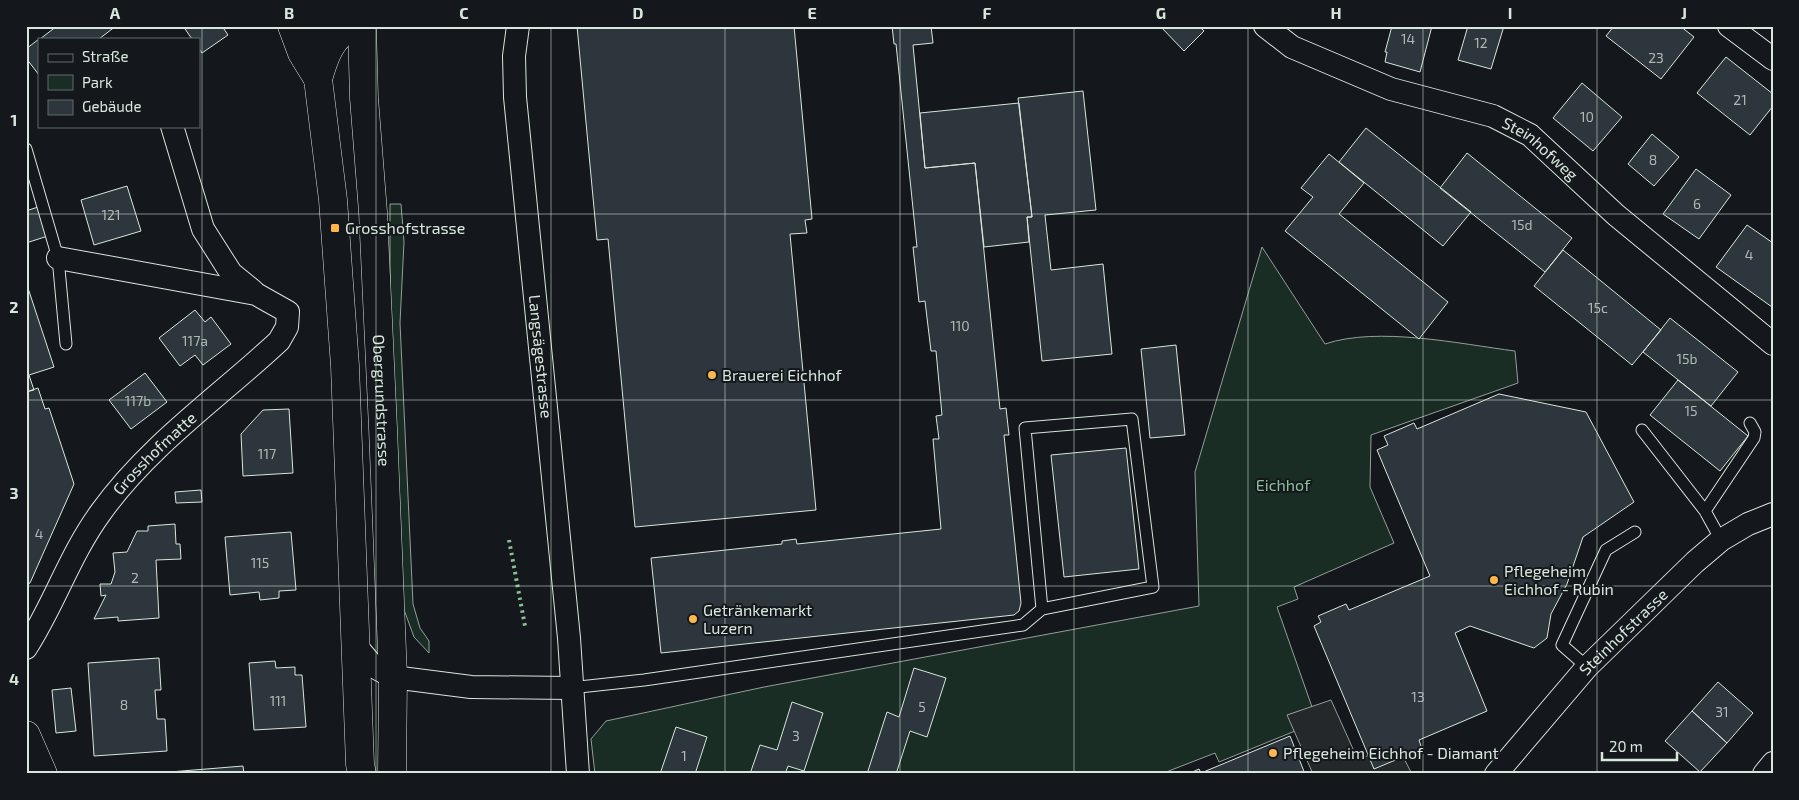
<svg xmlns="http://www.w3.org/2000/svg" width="1799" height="800" viewBox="0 0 1799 800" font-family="'Exo 2',sans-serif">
	<rect width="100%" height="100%" fill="#14181c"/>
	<!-- green -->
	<path fill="#1a2d24" stroke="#939e99" d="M390,204H401L404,242L400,323L413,604L420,628L429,641V653L414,637L403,607L390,321Z
		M1262,247L1325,344C1378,326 1460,344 1515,351L1518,383L1371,435L1370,487L1394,543L1294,587L1298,599L1277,607L1312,707L1288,715L1295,731L1219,762L1215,753L1161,774H595L591,739L606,721L764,687L1199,606L1195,472Z"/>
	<!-- parking -->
	<path fill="#24282b" stroke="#939e99" d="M1331,700L1358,760L1396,743L1412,774H1313L1287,715Z"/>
	<!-- building -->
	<path fill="#2c363c" stroke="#d8e6dc" d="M57,26H116L99,39H40Z
		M183,26H222L228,35L202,53L199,49V39H192Z
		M577,26H794L812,219L805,220L807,233L790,234L816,510L635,527L608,239L597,240Z
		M892,26H931L933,43L913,45L925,168L975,163L1000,409L1006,408L1009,435H1004L1021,603L1019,611L1014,615L661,653L651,558L782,544V541L796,539L797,544L941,529L933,439H939L936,416L942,415L936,351H931L925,301L919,302L913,247H917L896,44H894Z
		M1160,26H1199L1204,31L1184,51Z
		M1392,26H1432L1420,72L1385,62L1387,52H1385Z
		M1468,26H1504L1491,69L1458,60Z
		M1614,26H1680L1694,37L1661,79L1606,36Z
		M39,39V75L26,58V49Z
		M1726,57L1773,94V106L1750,135L1697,93Z
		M1582,83L1622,117L1593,151L1553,118Z
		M1083,91L1096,210L1045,215L1051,270L1103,264L1112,354L1042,361L1027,217H1032L1018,98Z
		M1019,103L1032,217H1027L1029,242L984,247L975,163L925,168L920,113Z
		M1366,128L1471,212L1443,246L1339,162Z
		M1652,134L1679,157L1654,186L1628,164Z
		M1467,153L1572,238L1545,272L1440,188Z
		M1329,154L1364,183L1339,214L1448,302L1419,339L1285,231L1313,197L1301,188Z
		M1696,169L1731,195L1699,239L1663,214Z
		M127,186L141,231L94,245L81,200Z
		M41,206L51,235L26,243V211Z
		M1747,225L1773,243L1772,307L1716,267Z
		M1563,250L1661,330L1632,365L1534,286Z
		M26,282L54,367L29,375L34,390L26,392Z
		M195,310L205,322L211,317L231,344L203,365L195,355L180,366L159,338Z
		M1670,318L1738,372L1711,406L1643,352Z
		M1176,345L1185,435L1150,438L1141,349Z
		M145,373L167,402L131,429L109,400Z
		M1678,380L1748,436L1720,471L1650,415Z
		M38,388L45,409L49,408L74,484L30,583L26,585V392Z
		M1499,394L1586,412L1634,502L1583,537L1567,584L1551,614L1547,638L1534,648L1470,626L1455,633L1487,711L1419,740L1422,749L1374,769L1314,626L1321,622L1318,616L1346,604L1349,610L1430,576L1377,450L1388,445L1384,436L1414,423L1417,429Z
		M289,409L293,473L243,476L241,434L263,410Z
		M1126,448L1139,569L1064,577L1051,455Z
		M201,490L202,502L176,503L175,492Z
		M175,524L176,544H180L181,559L156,560L159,618L118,621V617L94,619L106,595L101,596L100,584H111L115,572L113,553L127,552L137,531H148V526Z
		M291,532L296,590L279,591V598L260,600L259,592L230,595L225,537Z
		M159,658L161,690H155L157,719H165L167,751L94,756L88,663Z
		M275,661L276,668L295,667V675H302L306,727L254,730L249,663Z
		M914,668L946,678L927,737L910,731L896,774H867L887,712L899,717Z
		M1718,682L1753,713L1727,743L1692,711Z
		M71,688L76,731L56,733L52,690Z
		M792,702L823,713L804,771L788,766L785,774H750L760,745L777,750Z
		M1692,711L1727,743L1700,772L1665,741Z
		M676,727L707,737L695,774H660Z
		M1290,736L1305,774H1188L1199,769L1201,773Z
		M243,766L244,774H145Z"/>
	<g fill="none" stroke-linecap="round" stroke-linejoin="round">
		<defs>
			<path id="lane" d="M26,149L58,258L66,344
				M1642,430L1705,511L1721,540
				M1705,511L1754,438L1755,432L1750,423
				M1587,667L1562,645L1606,550L1635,532
				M570,688L644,680L1023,625L1042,609L1153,587L1132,419L1025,428L1042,609"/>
			<g id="street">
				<path id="s1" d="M518,26L514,56L515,97L569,638L578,774"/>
				<path id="s2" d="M1265,26L1292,47L1391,89L1493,116L1530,135L1616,215L1773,344"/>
				<path d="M1729,26L1773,59"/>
				<path d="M172,126L203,229L231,273L253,291"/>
				<path d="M357,647L374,667L393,677L471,687L570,688"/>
				<path id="s3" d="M26,648C54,605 70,554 101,512C149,445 219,397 279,341L287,327L288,312L256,294L58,258"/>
				<path id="s4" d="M1496,774L1587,667L1695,562L1721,540L1748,524L1773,514"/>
				<path d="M1764,774L1773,763"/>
			</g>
			<path id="secondary" d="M26,735L43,774"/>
			<g id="primary">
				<path d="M292,26L302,53L318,79"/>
				<path d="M353,26C331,35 324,58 318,79L333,200L345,366L360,764L362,774"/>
				<path id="s5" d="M362,26L364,98L373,212L383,428L393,677L392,774"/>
			</g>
			<path id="highway" d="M318,79V26"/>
		</defs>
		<!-- lane casing -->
		<use href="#lane" stroke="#d8e6dc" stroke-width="13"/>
		<!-- street casing -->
		<use href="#street" stroke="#d8e6dc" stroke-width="24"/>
		<!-- secondary casing -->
		<use href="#secondary" stroke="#d8e6dc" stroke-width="29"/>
		<!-- primary casing -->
		<use href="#primary" stroke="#d8e6dc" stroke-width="29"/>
		<!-- highway casing -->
		<use href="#highway" stroke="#d8e6dc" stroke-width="29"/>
		<!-- lane -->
		<use href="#lane" stroke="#14181c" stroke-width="11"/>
		<!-- street -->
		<use href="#street" stroke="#14181c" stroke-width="22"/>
		<!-- secondary -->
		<use href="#secondary" stroke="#14181c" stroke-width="28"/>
		<!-- primary -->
		<use href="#primary" stroke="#14181c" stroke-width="28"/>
		<!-- highway -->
		<use href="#highway" stroke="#14181c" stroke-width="28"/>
		<!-- hedge -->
		<path stroke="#8ac095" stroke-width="4" stroke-dasharray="2.5 4" stroke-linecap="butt" d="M509,540L525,626"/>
	</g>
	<!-- grid -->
	<path fill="none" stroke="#d8e6dc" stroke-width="1" stroke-opacity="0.55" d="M202,26V774M376,26V774M551,26V774M725,26V774M900,26V774M1074,26V774M1248,26V774M1423,26V774M1597,26V774M26,214H1773M26,400H1773M26,586H1773"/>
	<!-- markers -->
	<g fill="#ffb74d" stroke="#14181c" stroke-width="2">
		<rect x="330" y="223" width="10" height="10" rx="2.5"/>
		<circle cx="712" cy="375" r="5"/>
		<circle cx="1494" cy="580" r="5"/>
		<circle cx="693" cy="619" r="5"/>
		<circle cx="1273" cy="753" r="5"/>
	</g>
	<g text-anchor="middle" stroke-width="4" stroke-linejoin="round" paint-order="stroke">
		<!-- number labels -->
		<g font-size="14" fill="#adbab4">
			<text x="1408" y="44">14</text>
			<text x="1481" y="48">12</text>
			<text x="1656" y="63">23</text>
			<text x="1740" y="105">21</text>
			<text x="1587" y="122">10</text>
			<text x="1653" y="165">8</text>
			<text x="1697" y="209">6</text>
			<text x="111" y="220">121</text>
			<text x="1522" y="230">15d</text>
			<text x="1749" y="260">4</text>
			<text x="1598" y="313">15c</text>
			<text x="960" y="331">110</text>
			<text x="195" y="346">117a</text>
			<text x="1687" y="364">15b</text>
			<text x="138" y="406">117b</text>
			<text x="1691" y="416">15</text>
			<text x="267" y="459">117</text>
			<text x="39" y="539">4</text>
			<text x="260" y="568">115</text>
			<text x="135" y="583">2</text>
			<text x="1418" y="702">13</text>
			<text x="278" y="706">111</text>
			<text x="124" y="710">8</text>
			<text x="922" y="712">5</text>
			<text x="1722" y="717">31</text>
			<text x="796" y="741">3</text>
			<text x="684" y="761">1</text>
		</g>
		<!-- street labels -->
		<g font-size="16" fill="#d8e6dc" stroke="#14181c">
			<text dy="6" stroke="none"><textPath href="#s2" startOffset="305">Steinhofweg</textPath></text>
			<text dy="6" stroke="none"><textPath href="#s1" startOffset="332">Langsägestrasse</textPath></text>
			<text dy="6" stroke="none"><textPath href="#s5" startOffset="375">Obergrundstrasse</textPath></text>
			<text dy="6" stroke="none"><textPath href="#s3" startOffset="235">Grosshofmatte</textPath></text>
			<text dy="6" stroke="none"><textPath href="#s4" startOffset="191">Steinhofstrasse</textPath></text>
		</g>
		<!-- poi labels -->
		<g font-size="16" fill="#d8e6dc" stroke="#14181c" text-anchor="start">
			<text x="345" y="234">Grosshofstrasse</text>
			<text x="722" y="381">Brauerei Eichhof</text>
			<text x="1504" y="577">Pflegeheim<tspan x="1504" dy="18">Eichhof - Rubin</tspan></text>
			<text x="703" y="616">Getränkemarkt<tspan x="703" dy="18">Luzern</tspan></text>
			<text x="1283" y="759">Pflegeheim Eichhof - Diamant</text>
		</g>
		<!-- park labels -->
		<g font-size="16" fill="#8ac095" stroke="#14181c">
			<text x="1283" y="491">Eichhof</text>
		</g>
	</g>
	<!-- border -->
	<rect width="1799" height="800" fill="none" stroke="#14181c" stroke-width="55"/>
	<!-- legend -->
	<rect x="38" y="38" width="162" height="90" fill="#14181c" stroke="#626a69"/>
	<rect x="48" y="54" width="25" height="8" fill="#14181c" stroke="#626a69"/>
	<text x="82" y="62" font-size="15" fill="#d8e6dc">Straße</text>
	<rect x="48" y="75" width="25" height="15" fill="#1a2d24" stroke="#626a69"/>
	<text x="82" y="88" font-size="15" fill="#d8e6dc">Park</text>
	<rect x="48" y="100" width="25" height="15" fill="#2c363c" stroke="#626a69"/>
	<text x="82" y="112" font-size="15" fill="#d8e6dc">Gebäude</text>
	<!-- scale -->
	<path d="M1602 752v8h75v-8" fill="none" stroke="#d8e6dc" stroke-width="2.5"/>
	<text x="1609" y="752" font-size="15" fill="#d8e6dc" stroke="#14181c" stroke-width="4" paint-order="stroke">20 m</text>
	<rect x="28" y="28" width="1744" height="744" fill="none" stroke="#d8e6dc" stroke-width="2"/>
	<g font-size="16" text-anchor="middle" font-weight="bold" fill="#d8e6dc">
		<text x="115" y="19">A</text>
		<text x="289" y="19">B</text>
		<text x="464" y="19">C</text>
		<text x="638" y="19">D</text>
		<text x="812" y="19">E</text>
		<text x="987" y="19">F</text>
		<text x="1161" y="19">G</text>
		<text x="1336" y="19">H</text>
		<text x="1510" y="19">I</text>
		<text x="1684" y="19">J</text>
		<text x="14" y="126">1</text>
		<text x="14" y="313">2</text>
		<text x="14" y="499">3</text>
		<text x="14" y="685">4</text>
	</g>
</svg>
